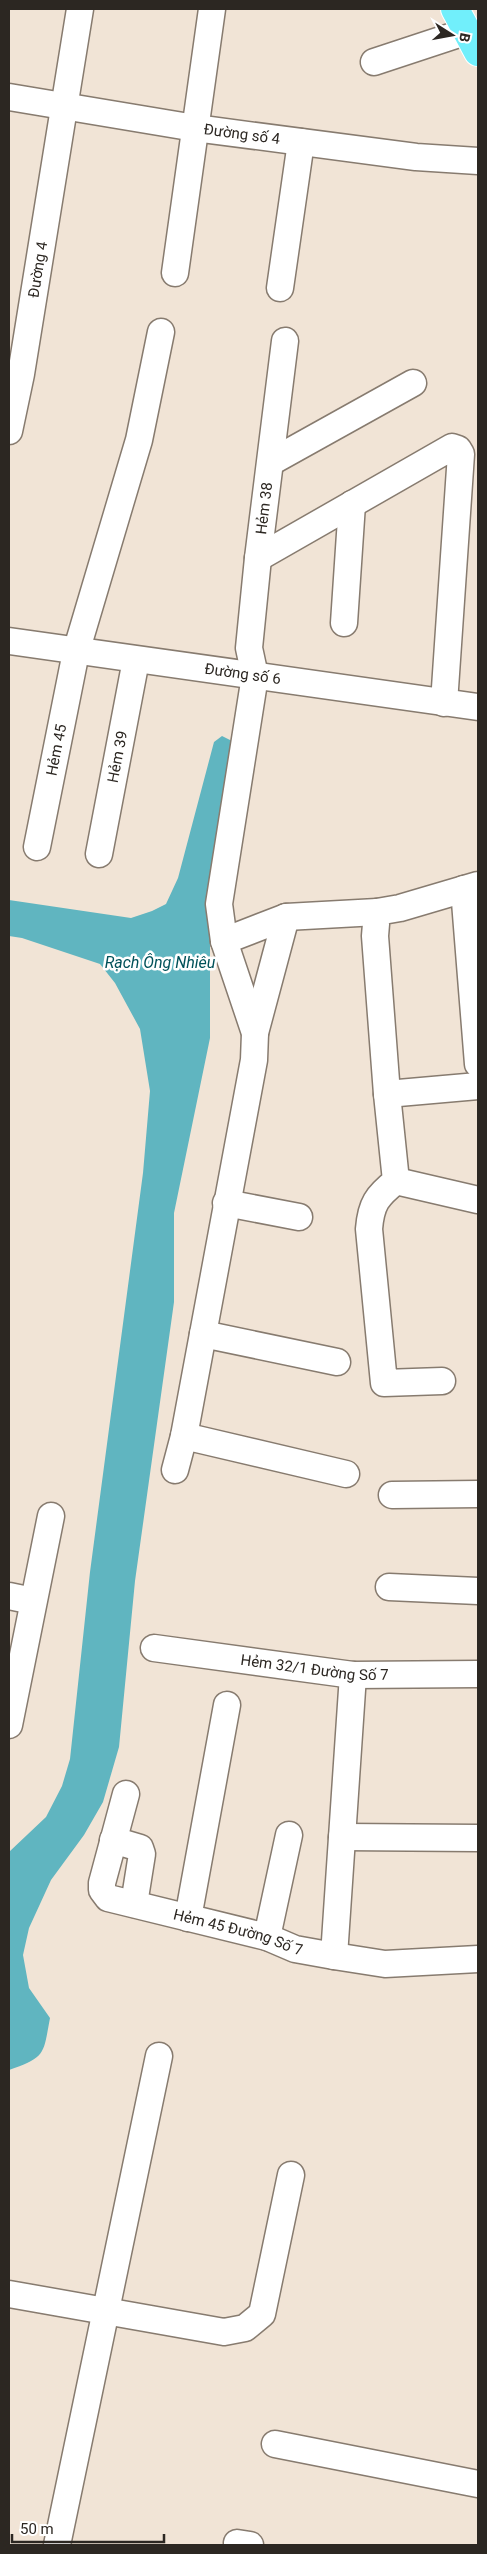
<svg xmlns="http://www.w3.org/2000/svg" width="487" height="2554" viewBox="0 0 487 2554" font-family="Roboto,sans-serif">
	<rect width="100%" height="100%" fill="#f1e4d6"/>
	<!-- water -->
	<path fill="#60b5c0" d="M222,736L238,744L210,927V1038L174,1213V1302L135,1581L119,1747L103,1802L84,1835L51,1880L29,1928L23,1955L29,1988L50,2018C43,2055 46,2057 9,2070V1852L46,1817L62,1786L70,1759L90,1572L143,1173L150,1091L140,1029L115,983L100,964L22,938L9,936V900L131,918L152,911L166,904L178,878L214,742Z"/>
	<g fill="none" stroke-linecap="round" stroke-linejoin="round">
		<defs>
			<g id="minor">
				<path d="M374,62L468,31"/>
				<path id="s1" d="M9,97L195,128L416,157L478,161"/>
				<path d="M175,273L212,9"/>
				<path d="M280,288L301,142"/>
				<path id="s2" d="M9,431L21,374L80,9"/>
				<path d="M271,462L413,383"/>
				<path d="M258,558L452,447L458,449L461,454L444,703"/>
				<path d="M344,623L352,504"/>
				<path id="s3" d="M9,641L478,707"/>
				<path id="s4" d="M37,847L76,652L139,440L161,332"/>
				<path id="s5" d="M99,854L136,660"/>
				<path d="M464,889L478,1064"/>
				<path d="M286,917L377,912"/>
				<path d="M224,941L286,917L255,1033"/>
				<path d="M387,1094L478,1086"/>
				<path d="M396,1181L478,1200"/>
				<path d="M226,1203L299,1217"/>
				<path d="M203,1334L337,1362"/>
				<path d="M442,1381L384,1383L369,1229C371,1204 377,1196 396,1181L387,1094L375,936L377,912L400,908L478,885"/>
				<path d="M184,1436L346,1474"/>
				<path id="s6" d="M175,1470L184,1436L254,1060L255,1033L224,941L219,904L255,676L249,648L258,558L285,341"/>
				<path d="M392,1495L478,1494"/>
				<path d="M389,1587L478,1591"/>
				<path d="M9,1596L33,1601"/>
				<path id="s7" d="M154,1648L353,1675L478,1674"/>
				<path d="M9,1725L51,1516"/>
				<path id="s8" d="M126,1794L102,1883V1890L108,1898L267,1937L295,1949L334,1956L385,1964L478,1959"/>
				<path d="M342,1837L478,1838"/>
				<path d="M113,1840L140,1848L142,1854L134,1904"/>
				<path d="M188,1918L227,1705"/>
				<path d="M267,1937L289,1835"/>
				<path d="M334,1956L353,1675"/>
				<path d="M9,2294L224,2332L245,2328L262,2314L291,2175"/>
				<path d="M275,2444L478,2484"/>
				<path d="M237,2543L250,2545"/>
				<path d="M57,2545L159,2056"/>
			</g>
			<path id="major" d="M455,9L478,52"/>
		</defs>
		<!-- minor casing -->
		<use href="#minor" stroke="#877b6f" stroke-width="29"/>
		<!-- major casing -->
		<use href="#major" stroke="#fff" stroke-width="30"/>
		<!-- minor -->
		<use href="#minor" stroke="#fff" stroke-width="26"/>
		<!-- major -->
		<use href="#major" stroke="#71effb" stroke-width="28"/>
	</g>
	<g text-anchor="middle" stroke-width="5" stroke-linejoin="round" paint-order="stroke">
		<!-- street labels -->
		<g font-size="15" fill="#2c2722" stroke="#fff">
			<text dy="5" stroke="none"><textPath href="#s1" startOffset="236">Đường số 4</textPath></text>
			<text dy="5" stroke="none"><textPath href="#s2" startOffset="164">Đường 4</textPath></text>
			<text dy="5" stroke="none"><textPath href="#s6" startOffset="979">Hẻm 38</textPath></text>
			<text dy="5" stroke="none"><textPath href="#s3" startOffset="236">Đường số 6</textPath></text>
			<text dy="5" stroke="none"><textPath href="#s4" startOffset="99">Hẻm 45</textPath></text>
			<text dy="5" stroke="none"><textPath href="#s5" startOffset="99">Hẻm 39</textPath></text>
			<text dy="5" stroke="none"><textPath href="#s7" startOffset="162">Hẻm 32/1 Đường Số 7</textPath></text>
			<text dy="5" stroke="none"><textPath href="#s8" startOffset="244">Hẻm 45 Đường Số 7</textPath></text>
		</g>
		<!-- water labels -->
		<g font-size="16" font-style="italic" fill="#005159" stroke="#fff">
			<text x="160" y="968">Rạch Ông Nhiêu</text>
		</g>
	</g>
	<!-- border -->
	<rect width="487" height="2554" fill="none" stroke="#2c2722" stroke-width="20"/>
	<!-- north arrow -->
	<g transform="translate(452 35) rotate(101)" stroke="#ffffff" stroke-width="4" paint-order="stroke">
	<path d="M0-4L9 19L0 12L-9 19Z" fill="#2c2722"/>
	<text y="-8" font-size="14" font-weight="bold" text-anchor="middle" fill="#2c2722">B</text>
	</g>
	<!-- scale -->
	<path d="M12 2534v8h152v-8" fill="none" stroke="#2c2722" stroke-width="2.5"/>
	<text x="20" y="2534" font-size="15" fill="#2c2722" stroke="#ffffff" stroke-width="4" paint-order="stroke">50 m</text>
</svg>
